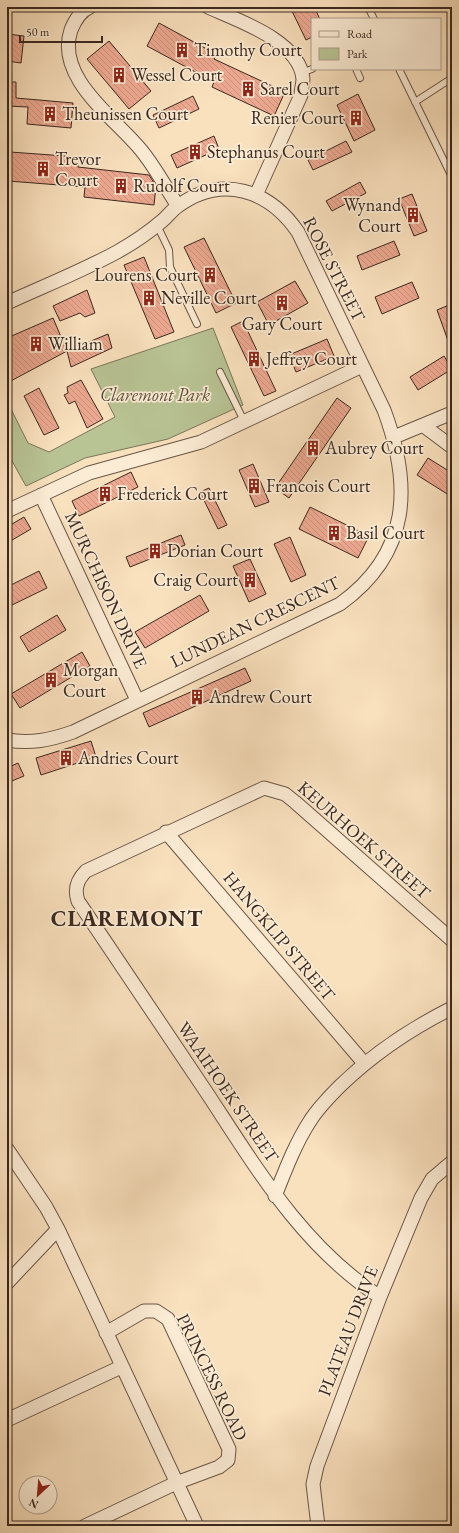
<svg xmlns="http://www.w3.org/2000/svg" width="459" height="1533" viewBox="0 0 459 1533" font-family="'EB Garamond',serif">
	<defs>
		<pattern id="building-back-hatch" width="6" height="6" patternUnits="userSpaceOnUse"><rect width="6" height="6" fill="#eda991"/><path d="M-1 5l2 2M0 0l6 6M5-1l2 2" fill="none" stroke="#cc917d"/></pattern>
	</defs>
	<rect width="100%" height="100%" fill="#fae1be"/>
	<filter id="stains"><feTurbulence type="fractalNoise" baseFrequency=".005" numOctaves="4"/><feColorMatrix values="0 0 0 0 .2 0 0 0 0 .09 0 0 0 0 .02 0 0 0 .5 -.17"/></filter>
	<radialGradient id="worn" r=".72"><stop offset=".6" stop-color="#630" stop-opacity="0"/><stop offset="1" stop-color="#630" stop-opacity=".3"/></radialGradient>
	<!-- park -->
	<path fill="#b9c495" stroke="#7a765a" d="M213,328L243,405L168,439L85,458L26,486L7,452V406L9,405L28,443L49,452L115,417L91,369Z"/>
	<!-- building -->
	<path fill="url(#building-back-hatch)" stroke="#3a281f" d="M290,7H314L320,19H312V37L306,40Z
		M159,23L216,54L214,59L285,92L274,116L212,87L214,82L147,46Z
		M7,34L24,36L21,63L7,61Z
		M109,41L151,91L129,109L87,59Z
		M7,82H16V98L73,103L71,128L27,124L28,107L7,106Z
		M358,94L375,130L354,141L337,105Z
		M193,96L199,109L159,128L153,115Z
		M214,136L219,149L177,168L171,155Z
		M346,141L352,152L313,170L308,160Z
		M10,152L79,157L78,167L149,175L156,186L154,205L84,197L85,187L8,181Z
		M360,182L366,193L332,211L326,201Z
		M412,194L427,231L414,236L399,199Z
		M204,238L236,303L216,313L184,247Z
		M394,241L400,255L362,270L357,256Z
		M144,257L174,332L155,339L124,265Z
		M295,281L308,303L269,325L257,302Z
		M412,282L419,298L382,314L375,297Z
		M87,290L95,313L85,317L80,313L60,321L53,306Z
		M449,305L452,313L451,349L437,310Z
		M53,318L67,351L7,383V338Z
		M243,321L276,391L264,396L231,327Z
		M108,334L112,348L71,367L67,351Z
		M327,339L334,356L296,372L289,355Z
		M444,356L452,369L418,390L410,377Z
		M81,380L103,419L87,428L75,401L69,404L64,395L68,393L67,387Z
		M39,388L59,428L44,435L24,396Z
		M337,398L351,408L289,498L275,488Z
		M428,458L452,473V497L417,475Z
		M253,464L269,502L255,507L239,470Z
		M131,472L138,487L79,516L72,501Z
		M209,488L227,525L218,529L200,492Z
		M310,507L369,536L358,558L299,529Z
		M24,517L31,529L7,543V527Z
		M181,535L185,545L130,567L126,557Z
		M290,537L306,575L291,582L274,544Z
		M250,559L266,594L249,602L233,566Z
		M39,571L47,588L10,606L7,599V587Z
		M200,595L209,611L145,648L135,632Z
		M57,615L66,630L29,652L20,637Z
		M82,652L90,666L20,708L11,694Z
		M245,668L251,681L149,727L143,713Z
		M91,741L96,757L41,775L36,758Z
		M18,763L24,776L7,783V768Z"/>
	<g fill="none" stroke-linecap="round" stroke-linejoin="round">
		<defs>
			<path id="lane" d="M368,7L374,19
				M356,69L360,78
				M399,69L452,177
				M301,73L312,69
				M415,102L452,78
				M157,225L169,250L170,267L197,324
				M220,372L244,421"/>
			<path id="street" d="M90,7C80,11 75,20 71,30C55,78 115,118 141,150C155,167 166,188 178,206
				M208,7C237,20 300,41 303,79C303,84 301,90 301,95L256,195
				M7,303C44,286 82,271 117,252C133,243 148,233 162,221C168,216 172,210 178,206C222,174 269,190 298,232L384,410C412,485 411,553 340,604L73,732C50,740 31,744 7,740
				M424,426L452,447
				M394,437L452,413
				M41,495L137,700
				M7,511L89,473L201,442L362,366
				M166,832L364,1063
				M7,1149L46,1207L58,1229L197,1526
				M275,1196C285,1171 295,1144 310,1121C318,1108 329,1097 340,1086C374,1053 410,1029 452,1008
				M7,1283L58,1229
				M380,1297C302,1246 257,1169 207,1093C164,1029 121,965 78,901C74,889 77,880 86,871L264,788L285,794L295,802L452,940
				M7,1420L121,1367
				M85,1526L176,1483L219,1467L228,1460L229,1449L168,1319L156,1311H144L106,1333
				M318,1526L313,1484L317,1466L380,1297L421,1198L432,1179L452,1162"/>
		</defs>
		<!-- lane casing -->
		<use href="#lane" stroke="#6a5647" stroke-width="8"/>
		<!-- street casing -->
		<use href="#street" stroke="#6a5647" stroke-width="15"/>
		<!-- lane -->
		<use href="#lane" stroke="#fcecd5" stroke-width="6"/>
		<!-- street -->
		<use href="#street" stroke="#fcecd5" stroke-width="13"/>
	</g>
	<!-- icons -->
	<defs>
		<symbol id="building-bare" viewBox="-9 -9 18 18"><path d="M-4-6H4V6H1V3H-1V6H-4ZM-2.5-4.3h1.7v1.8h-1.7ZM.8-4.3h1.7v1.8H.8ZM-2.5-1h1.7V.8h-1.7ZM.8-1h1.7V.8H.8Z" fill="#8f2418" stroke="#fcecd5" stroke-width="2.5" paint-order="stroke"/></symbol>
	</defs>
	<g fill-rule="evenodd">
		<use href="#building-bare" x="171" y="39" width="22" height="22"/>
		<use href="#building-bare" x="108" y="64" width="22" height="22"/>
		<use href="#building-bare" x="237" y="78" width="22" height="22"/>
		<use href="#building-bare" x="39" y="103" width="22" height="22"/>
		<use href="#building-bare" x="345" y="107" width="22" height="22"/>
		<use href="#building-bare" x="184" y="141" width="22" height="22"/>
		<use href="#building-bare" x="32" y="158" width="22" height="22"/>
		<use href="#building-bare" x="110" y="175" width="22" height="22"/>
		<use href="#building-bare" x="402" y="204" width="22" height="22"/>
		<use href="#building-bare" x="199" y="264" width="22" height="22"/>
		<use href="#building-bare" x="138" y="287" width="22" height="22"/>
		<use href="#building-bare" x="271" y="292" width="22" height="22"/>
		<use href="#building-bare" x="25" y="333" width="22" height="22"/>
		<use href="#building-bare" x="243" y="348" width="22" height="22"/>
		<use href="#building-bare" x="302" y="437" width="22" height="22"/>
		<use href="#building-bare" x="243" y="475" width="22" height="22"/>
		<use href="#building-bare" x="94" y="483" width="22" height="22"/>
		<use href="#building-bare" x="323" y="522" width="22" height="22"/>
		<use href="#building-bare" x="144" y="540" width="22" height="22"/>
		<use href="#building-bare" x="239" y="569" width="22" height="22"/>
		<use href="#building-bare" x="40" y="669" width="22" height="22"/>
		<use href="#building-bare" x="186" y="686" width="22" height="22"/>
		<use href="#building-bare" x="55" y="747" width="22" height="22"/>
	</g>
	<g text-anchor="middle" stroke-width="3.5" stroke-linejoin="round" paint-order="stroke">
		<!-- poi labels -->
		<g font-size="18" fill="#3a281f" stroke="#fcecd5" text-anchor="start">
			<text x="194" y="56">Timothy Court</text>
			<text x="131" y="81">Wessel Court</text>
			<text x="260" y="95">Sarel Court</text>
			<text x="62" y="120">Theunissen Court</text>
			<text x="344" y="124" text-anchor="end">Renier Court</text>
			<text x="207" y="158">Stephanus Court</text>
			<text x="55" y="165">Trevor<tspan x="55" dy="21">Court</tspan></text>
			<text x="133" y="192">Rudolf Court</text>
			<text x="401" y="211" text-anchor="end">Wynand<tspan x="401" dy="21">Court</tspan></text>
			<text x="198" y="281" text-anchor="end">Lourens Court</text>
			<text x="161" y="304">Neville Court</text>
			<text x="282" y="330" text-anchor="middle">Gary Court</text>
			<text x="48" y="350">William</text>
			<text x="266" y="365">Jeffrey Court</text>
			<text x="325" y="454">Aubrey Court</text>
			<text x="266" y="492">Francois Court</text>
			<text x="117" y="500">Frederick Court</text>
			<text x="346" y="539">Basil Court</text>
			<text x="167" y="557">Dorian Court</text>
			<text x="238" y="586" text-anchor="end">Craig Court</text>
			<text x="63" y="676">Morgan<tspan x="63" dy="21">Court</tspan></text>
			<text x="209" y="703">Andrew Court</text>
			<text x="78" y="764">Andries Court</text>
		</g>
		<!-- street labels -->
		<g font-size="18" fill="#3a281f" stroke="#fcecd5">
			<text transform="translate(334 269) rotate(63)" y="6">ROSE STREET</text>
			<text transform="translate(106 590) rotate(65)" y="6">MURCHISON DRIVE</text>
			<text transform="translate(255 622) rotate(-26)" y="6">LUNDEAN CRESCENT</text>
			<text transform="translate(364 840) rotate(41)" y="6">KEURHOEK STREET</text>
			<text transform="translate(279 936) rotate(50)" y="6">HANGKLIP STREET</text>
			<text transform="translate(228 1092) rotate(56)" y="6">WAAIHOEK STREET</text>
			<text transform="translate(348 1331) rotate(-69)" y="6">PLATEAU DRIVE</text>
			<text transform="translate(212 1377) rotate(64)" y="6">PRINCESS ROAD</text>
		</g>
		<!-- park labels -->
		<g font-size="18" font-style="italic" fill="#5a4f3c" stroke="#fcecd5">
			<text x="155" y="401">Claremont Park</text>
		</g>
		<!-- district labels -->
		<g font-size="22" font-weight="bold" letter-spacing="1" fill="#3a281f" stroke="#fcecd5">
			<text x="127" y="926">CLAREMONT</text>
		</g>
	</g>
	<!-- margin -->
	<rect width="459" height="1533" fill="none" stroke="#fae1be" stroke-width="24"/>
	<rect x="8" y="8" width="443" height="1517" fill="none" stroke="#3a281f" stroke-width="2"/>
	<rect x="12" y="12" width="435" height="1509" fill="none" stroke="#3a281f"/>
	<!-- legend -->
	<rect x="311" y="18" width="130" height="52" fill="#fcecd5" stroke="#ae9e8c"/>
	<rect x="319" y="31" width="20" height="6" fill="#fcecd5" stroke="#ae9e8c"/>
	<text x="347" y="38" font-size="12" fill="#3a281f">Road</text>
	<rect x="319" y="48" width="20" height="12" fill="#b9c495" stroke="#ae9e8c"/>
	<text x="347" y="58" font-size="12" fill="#3a281f">Park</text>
	<!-- north arrow -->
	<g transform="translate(38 1495) rotate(206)"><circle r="19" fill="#fcecd5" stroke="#ae9e8c"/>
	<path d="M0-3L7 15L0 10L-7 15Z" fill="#8f2418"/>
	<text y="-6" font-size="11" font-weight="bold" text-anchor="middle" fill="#3a281f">N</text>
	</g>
	<!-- scale -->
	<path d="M20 36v6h82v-6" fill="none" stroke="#3a281f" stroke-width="2"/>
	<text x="26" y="36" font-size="12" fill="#3a281f" stroke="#fcecd5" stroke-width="3" paint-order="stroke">50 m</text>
	<rect width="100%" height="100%" filter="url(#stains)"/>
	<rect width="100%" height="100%" fill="url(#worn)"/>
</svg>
